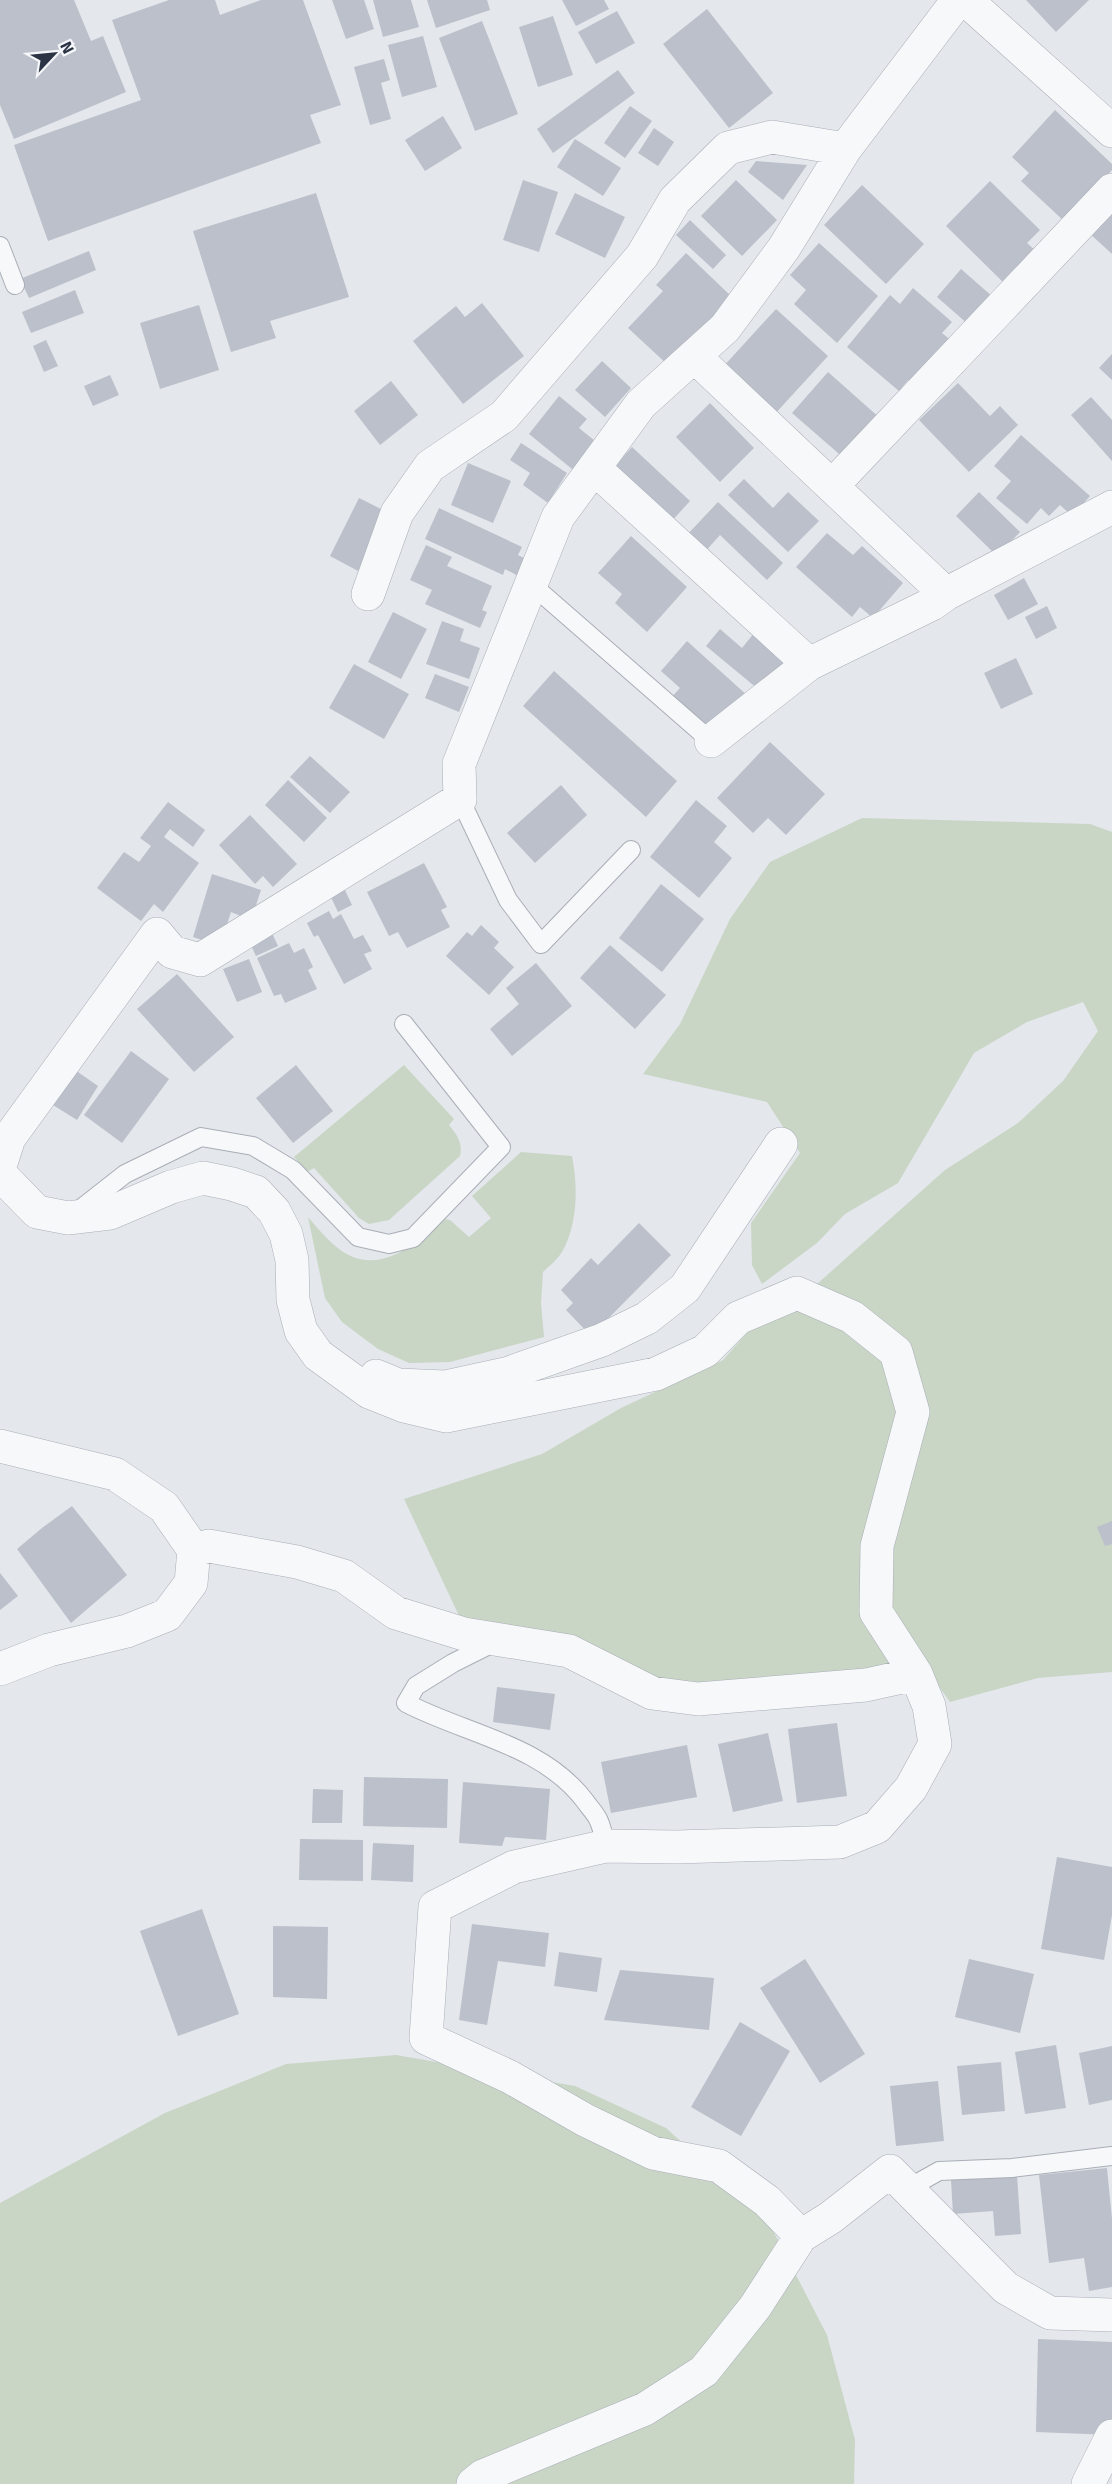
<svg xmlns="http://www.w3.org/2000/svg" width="1112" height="2484" viewBox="0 0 1112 2484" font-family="Signika,sans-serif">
	<rect width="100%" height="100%" fill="#e4e7ec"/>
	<!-- green -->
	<path fill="#c9d6c5" d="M862,818L1090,824L1112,832V1672L1038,1678L950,1702L923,1664L722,1684L660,1679L462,1622L404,1499L542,1454L621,1408L723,1360L752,1327L798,1301L945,1170L1018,1123L1063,1081L1098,1031L1083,1002L1027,1022L974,1053L898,1183L845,1214L817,1243L762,1284L752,1265L751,1223L800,1153L767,1102L643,1074L680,1024L730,919L770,862Z
		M404,1065L454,1119L449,1125C457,1135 463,1143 460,1156L389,1220L369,1224L359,1218L314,1168L307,1172L294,1157Z
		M521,1152L572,1156C578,1186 578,1224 562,1252C558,1259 549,1266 543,1272L541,1303L544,1337L450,1362L409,1363L378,1349L342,1322L325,1298L308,1217C316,1226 324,1236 333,1244C373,1281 413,1247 445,1219L450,1220L469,1237L491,1218L472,1196Z
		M396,2055L575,2086L666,2128L768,2221L827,2335L855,2440L854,2484H0V2203L165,2113L286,2064Z"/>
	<!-- building -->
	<path fill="#bbc0ca" d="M0,0H74L91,41L103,36L126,92L14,139L0,105Z
		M169,0H215L220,15L261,0H303L341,105L310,115L321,143L48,241L14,145L141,100L112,20Z
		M332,0H364L374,29L346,39Z
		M373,0H411L419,27L383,37Z
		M427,0H487L490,10L436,28Z
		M562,0H604L609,9L576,26Z
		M1026,0H1089L1056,32Z
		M707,9L773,93L729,128L663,44Z
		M617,11L635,43L596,64L578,32Z
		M553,16L573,75L538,87L519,27Z
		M482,21L518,114L475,131L439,38Z
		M423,36L437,87L402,97L388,45Z
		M384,59L390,80L381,83L391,119L370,125L354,67Z
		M618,70L635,93L553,153L537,129Z
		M630,106L652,121L625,158L604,143Z
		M1055,110L1112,164V170L1064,221L1021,181L1029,173L1012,157Z
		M443,116L462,148L425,171L405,140Z
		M654,128L674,142L658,166L638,153Z
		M575,139L621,168L603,196L557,167Z
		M756,161L807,165L783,200L748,172Z
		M523,180L558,192L539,252L503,240Z
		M736,180L777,220L742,256L701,216Z
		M990,181L1040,230L1027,243L1037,252L1006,285L946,226Z
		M862,185L924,244L886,284L824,225Z
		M316,193L349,297L270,321L276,338L231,352L193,231Z
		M575,193L625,217L605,258L555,234Z
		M1112,206V254L1088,232Z
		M690,220L726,255L713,269L676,235Z
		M819,243L878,296L837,343L794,304L806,290L790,275Z
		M89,251L96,270L29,298L20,279Z
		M686,253L733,298L669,366L628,328L663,291L656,285Z
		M961,269L993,297L969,325L937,297Z
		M913,288L952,322L942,333L953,342L916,386L908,380L899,391L847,347L890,295L900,304Z
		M75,290L84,313L31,333L22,312Z
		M482,303L524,356L463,404L413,341L456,306L465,317Z
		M199,305L219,370L160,389L140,323Z
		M776,309L828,356L773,416L722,368Z
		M46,340L58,366L44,372L33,346Z
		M1112,354V380L1099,368Z
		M602,361L631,388L605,417L575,390Z
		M828,372L881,419L846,460L792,413Z
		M110,375L119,395L93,406L84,386Z
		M391,381L418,415L380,445L354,411Z
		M958,383L990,416L1000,406L1018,425L969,472L919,420Z
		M559,396L587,419L579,428L600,445L577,473L529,434Z
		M1091,397L1112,420V461L1071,415Z
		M710,403L754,448L720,482L676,437Z
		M1021,435L1090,496L1072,516L1060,505L1049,516L1041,508L1027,524L996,498L1011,481L994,466Z
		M521,443L567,473L548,503L523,485L530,473L510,460Z
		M632,447L690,501L670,523L612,469Z
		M468,463L511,481L493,523L451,505Z
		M744,479L773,508L788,492L819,521L788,552L728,495Z
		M979,492L1020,532L997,556L956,516Z
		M359,498L387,512L358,571L330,556Z
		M718,502L783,563L767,580L720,535L703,554L685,537Z
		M439,508L522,547L518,555L528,560L520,577L505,569L503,575L425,539Z
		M827,533L853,555L862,546L903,583L873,618L860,607L852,617L796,567Z
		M631,536L687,587L647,632L615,603L622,594L598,573Z
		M426,545L452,557L447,566L492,586L482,610L487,612L480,628L425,604L432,590L410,580Z
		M1024,578L1038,604L1008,620L994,595Z
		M1047,606L1057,628L1036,639L1025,617Z
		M393,612L427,629L401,679L368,662Z
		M442,621L464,629L460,641L480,648L469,679L426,664Z
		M759,627L795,655L764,694L706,646L720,629L742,648Z
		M687,641L749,697L711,738L669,700L680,688L661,671Z
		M1016,658L1033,694L1001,709L984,673Z
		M354,664L409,694L384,739L329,708Z
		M554,671L677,781L646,817L523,706Z
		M435,674L469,687L459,712L425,698Z
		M770,742L825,794L786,835L768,818L753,833L717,798Z
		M310,756L350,792L330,813L290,777Z
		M288,780L327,818L304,842L265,805Z
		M561,785L587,815L535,863L507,833Z
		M696,800L727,826L714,842L732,858L699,898L650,857Z
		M168,802L205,830L193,847L170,829L164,837L199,863L163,912L154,904L141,921L97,888L124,852L139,862L151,846L140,838Z
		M250,815L297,864L273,887L263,876L255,884L219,845Z
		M424,863L447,907L441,910L450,927L407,948L398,932L389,936L367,892Z
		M212,874L261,890L251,920L231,912L220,946L193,937Z
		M661,884L704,919L662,972L619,938Z
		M343,886L352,905L338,912L329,893Z
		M329,911L333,919L341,914L354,939L363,935L372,951L364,954L372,969L344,984L318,935L314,937L307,923Z
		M481,925L499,942L494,948L514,967L489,995L446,956L467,932L472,936Z
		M271,931L278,946L256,956L249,941Z
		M289,943L294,953L304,948L313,967L308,970L317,989L285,1003L281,994L274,996L257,958Z
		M610,945L666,995L635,1029L580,978Z
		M249,959L262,992L237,1002L223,969Z
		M536,963L572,1006L512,1056L490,1029L519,1004L506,988Z
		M177,974L234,1037L194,1072L137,1009Z
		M131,1051L169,1079L122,1143L84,1115Z
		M296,1065L333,1111L293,1143L256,1098Z
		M75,1070L98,1086L77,1120L53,1105Z
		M639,1223L671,1255L591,1336L566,1310L573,1303L561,1290L591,1258L598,1265Z
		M72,1506L127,1575L71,1623L17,1549L42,1528Z
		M1112,1521V1544L1105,1546L1097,1527Z
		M0,1573L18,1596L0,1610Z
		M497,1687L555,1694L550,1730L493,1722Z
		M837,1723L847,1796L797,1803L788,1729Z
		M768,1733L783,1801L733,1812L718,1744Z
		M687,1745L697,1797L611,1813L601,1762Z
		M364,1777L448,1779L447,1828L363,1826Z
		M463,1782L550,1789L546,1840L505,1837L502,1846L459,1843Z
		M313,1789L343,1790L342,1823H312Z
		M300,1839L363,1840V1881L299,1880Z
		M373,1843L414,1845L413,1882L371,1880Z
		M1057,1857L1112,1867V1915L1104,1960L1041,1949Z
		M202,1909L239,2014L178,2036L140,1931Z
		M472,1924L549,1933L545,1967L498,1961L487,2025L459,2020Z
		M273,1926L328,1927L327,1999L273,1997Z
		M559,1952L602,1958L597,1992L554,1986Z
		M805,1959L865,2054L820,2083L760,1988Z
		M969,1959L1034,1974L1020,2033L955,2017Z
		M620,1970L714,1978L709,2030L604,2020Z
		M740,2022L790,2051L741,2136L691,2107Z
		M1056,2045L1066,2108L1025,2114L1015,2052Z
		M1112,2046V2100L1089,2105L1079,2053Z
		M1001,2062L1005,2111L962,2115L957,2066Z
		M938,2081L944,2141L896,2146L890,2086Z
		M1107,2168L1112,2219V2287L1089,2291L1084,2258L1049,2263L1039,2175Z
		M1017,2175L1021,2234L995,2236L993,2211L953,2214L951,2180Z
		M1038,2339L1112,2342V2435L1036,2432Z"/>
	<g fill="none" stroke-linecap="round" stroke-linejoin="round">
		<defs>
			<path id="service" d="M0,246L15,285
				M531,584L711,741
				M460,799L508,900L541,944L631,850
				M74,1214L125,1174L201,1137L253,1146L293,1170L358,1237L389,1244L413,1238L501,1147L404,1024
				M495,1642L453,1663L416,1686L406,1703C465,1734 542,1744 585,1801C589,1807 595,1813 598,1819C602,1827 604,1837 606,1846
				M907,2189L939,2171L1012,2168L1112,2156"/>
			<path id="minor" d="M966,0L1112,131
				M694,356L946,594L1112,507
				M594,468L809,664
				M832,486L1112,190
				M368,594L397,513L430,466L504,416L642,256L675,200L728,148L772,137L845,149
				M711,741L809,664L932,604L946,594
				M0,1166L9,1138L157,934L172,952L200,960L460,799L459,764L558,517L641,404L725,328L784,248L845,149L958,0
				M0,1174L37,1212L68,1218L110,1213L171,1187L203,1178L232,1184L256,1192L274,1211L286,1234L292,1260L293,1300L301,1331L318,1355L369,1392L404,1406L446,1416L656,1374L705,1351L738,1318L797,1293L852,1317L896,1352L913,1412L877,1546L876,1612L916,1674
				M376,1376L398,1385L445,1387L509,1373L602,1340L647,1318L685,1288L781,1144
				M0,1446L115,1474L164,1507L194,1550L191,1583L167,1615L127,1631L49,1650L0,1669
				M194,1550L209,1546L297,1562L344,1576L396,1613L464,1634L569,1651L652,1693L698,1699L866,1685L916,1674L929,1706L935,1744L911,1788L877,1827L840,1842L677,1847L606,1846L514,1867L435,1907L426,2038L510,2077L585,2120L653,2153L719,2166L767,2201L801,2236
				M473,2484L483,2476L645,2409L704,2371L755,2307L801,2236L830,2218L890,2171L1006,2288L1050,2313L1112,2315
				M1088,2484L1112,2436"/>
		</defs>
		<!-- service casing -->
		<use href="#service" stroke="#a9aeb7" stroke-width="20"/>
		<!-- minor casing -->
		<use href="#minor" stroke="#a9aeb7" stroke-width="34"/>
		<!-- service -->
		<use href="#service" stroke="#f7f8fa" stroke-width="18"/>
		<!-- minor -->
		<use href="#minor" stroke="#f7f8fa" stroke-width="33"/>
	</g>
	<!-- north arrow -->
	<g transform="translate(54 54) rotate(64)" stroke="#f4f6f9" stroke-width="4.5" paint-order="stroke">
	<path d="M0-4.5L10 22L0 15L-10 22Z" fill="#2b3445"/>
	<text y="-9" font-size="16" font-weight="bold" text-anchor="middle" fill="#2b3445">N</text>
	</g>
</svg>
